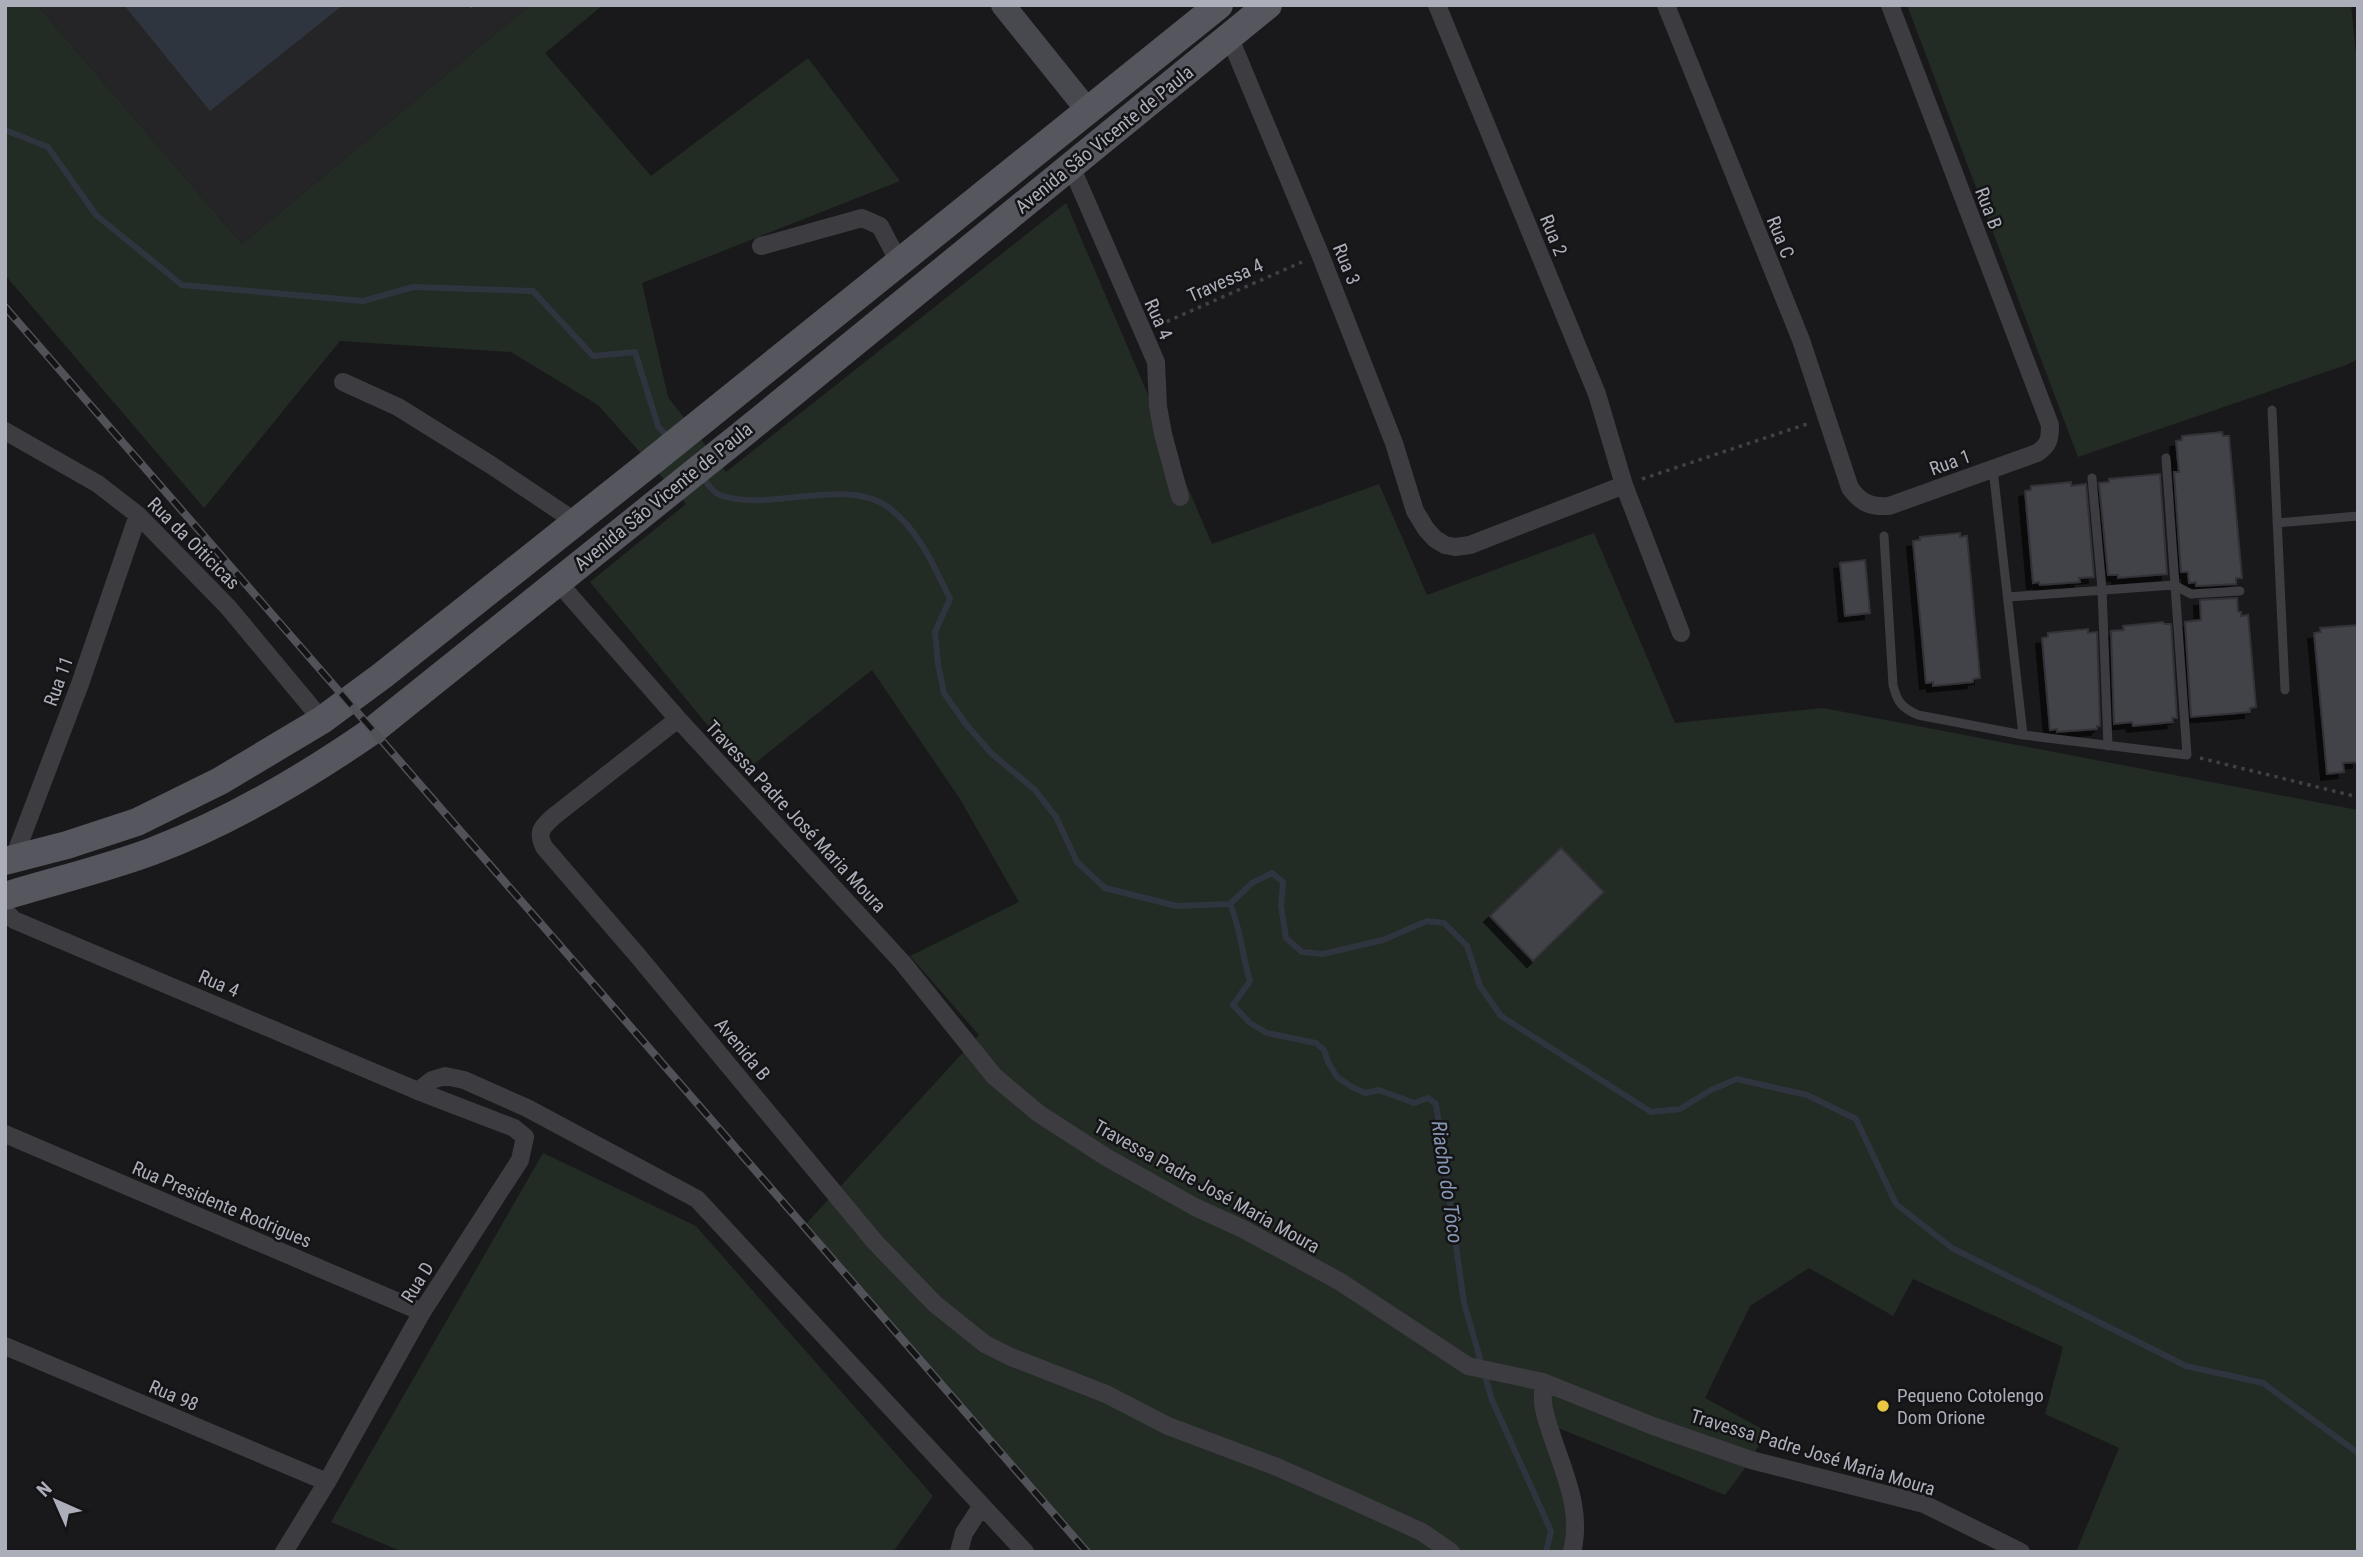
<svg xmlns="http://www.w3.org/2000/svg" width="2363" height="1557" viewBox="0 0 2363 1557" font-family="'Roboto Condensed',sans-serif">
	<defs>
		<filter id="shadow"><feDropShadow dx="-6" dy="6" stdDeviation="0" flood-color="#0009"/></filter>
	</defs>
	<rect width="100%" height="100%" fill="#19191b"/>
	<!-- built -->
	<path fill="#252528" d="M37,5H530L242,244Z"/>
	<!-- green -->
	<path fill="#232b25" d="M5,5H37L242,244L530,5H603L545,53L651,176L808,58L900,181L642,283L668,397L726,472L1066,203L1212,544L1379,484L1427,595L1594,533L1675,723L1823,708L2358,810V1552H2076L2119,1448L2045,1414L2063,1347L1913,1279L1893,1316L1809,1268L1750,1306L1705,1398L1766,1431L1751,1460L1725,1495L1553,1426L1577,1552H1087L805,1225L979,1035L910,956L1019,902L960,799L872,670L745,771L590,582L686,504L598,405L511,352L340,341L204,508L5,275Z
		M1907,5H2351L2358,75V359L2346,365L2078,457Z
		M543,1153L696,1226L933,1496L893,1552H403L331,1522Z"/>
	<!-- water -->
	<path fill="#2f353e" d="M124,5H343L210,111Z"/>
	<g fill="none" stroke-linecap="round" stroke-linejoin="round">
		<!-- stream -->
		<path stroke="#2f353e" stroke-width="6" d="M5,130L48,147L96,215L182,285L363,301L413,287L533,291L593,356L635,352L658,426L669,439
			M702,477C707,483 713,493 720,495C768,513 844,476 888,507C919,530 934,566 950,599L935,632L938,664L944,693L965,723L991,753L1035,790L1056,817L1077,862L1105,888L1177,906L1230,904L1252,883L1272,873L1283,882L1281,906L1286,938L1302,952L1323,954L1383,940L1427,921L1444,923L1467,946L1480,986L1501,1016L1651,1112L1680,1109L1711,1090L1737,1079L1807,1095L1856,1119L1896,1204L1952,1248L2186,1366L2263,1383L2358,1453
			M1230,904C1241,929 1242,956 1250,981L1233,1005L1250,1023L1267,1033L1316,1043L1324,1050L1328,1062L1337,1077L1352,1087L1365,1093L1379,1090L1414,1103L1428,1098L1436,1104L1464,1303L1492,1400L1551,1531L1546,1552"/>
	</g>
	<!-- building -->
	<path fill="#434348" stroke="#333337" stroke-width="2" filter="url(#shadow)" d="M2222,432L2223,436H2229L2242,578H2236V584L2199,586H2196V582L2189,583L2188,572H2181L2174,472H2179L2176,441L2182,440V436Z
		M2160,474L2167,574L2118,578V575H2108L2099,483L2109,482V479Z
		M2071,482V486L2086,484L2094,577L2079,578L2080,582L2040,585L2039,582L2033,583L2025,491L2031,490V486Z
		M1960,533V537L1967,536L1980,678L1973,679V682L1933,686V682L1926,683L1913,541L1920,540V537Z
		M1865,560L1870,613L1845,616L1840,563Z
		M2237,598L2238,612H2241V616L2248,615L2256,707L2250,708V712L2191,717L2185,622L2201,620L2200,600Z
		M2163,622L2164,624H2171L2177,718H2172L2173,722L2133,726L2132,722L2114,724L2111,631L2124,630L2123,626Z
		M2358,625V762L2343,763L2344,772L2327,774L2314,633L2321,632L2320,628Z
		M2088,629V633L2097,632L2100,726H2097V729L2057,732V729L2050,730L2042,638L2048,637V633Z
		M1561,848L1604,892L1533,961L1490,916Z"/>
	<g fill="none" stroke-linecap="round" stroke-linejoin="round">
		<!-- path -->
		<path stroke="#404146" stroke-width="3.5" stroke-dasharray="3.5 5" stroke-linecap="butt" d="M470,7L473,5
			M1159,325L1302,262
			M1642,479L1807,424
			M2200,758L2358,797"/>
		<!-- lane -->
		<path stroke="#3c3c41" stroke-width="9" d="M2272,410L2285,690
			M1993,469L2023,735
			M2092,478L2102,589L2108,746
			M2277,523L2358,516
			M1884,536L1893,685C1897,702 1902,708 1918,715L2023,735L2187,755L2166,458
			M2008,597L2174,585L2191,594L2240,591"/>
		<!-- street -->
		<path stroke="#3c3c41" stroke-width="18" d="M1437,5L1597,394L1624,485L1681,633
			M1666,5L1801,340L1850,488C1861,503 1870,507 1889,506L2037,453C2049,445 2050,439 2050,425L1890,5
			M1229,36L1320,254L1394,443L1415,511L1426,529L1435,539L1445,545L1455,547L1470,545L1624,485
			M1071,166L1156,362L1158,406L1163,434L1180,497
			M761,246L862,218L880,226L899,262
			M343,382L398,407L491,465L576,522
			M5,431L98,484L138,515L228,607L322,720
			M557,581L678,719L902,962L994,1076L1038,1113L1106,1157L1195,1207L1243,1229L1339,1281L1468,1366L1543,1382L1653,1426L1751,1460L1924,1504L2021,1552
			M678,719L553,817C541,828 537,832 544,847L638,956L875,1242L935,1304L985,1344L1011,1357L1106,1394L1168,1426L1277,1467L1345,1497L1422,1532L1451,1552
			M13,860L80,684L138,515
			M5,911L14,920L418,1091L514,1128L525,1137L520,1160L422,1312L327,1482L284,1552
			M418,1091L432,1080L445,1076L464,1080L527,1108L697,1199L1025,1552
			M5,1134L422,1312
			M5,1346L327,1482
			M1543,1382C1543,1391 1542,1401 1544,1409C1555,1457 1585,1502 1572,1552
			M959,1552L964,1533L981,1507"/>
		<!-- secondary -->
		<path stroke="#48494f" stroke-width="24" d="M1003,5L1089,112"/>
		<!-- primary -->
		<path stroke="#56575e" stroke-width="28" d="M5,861L67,845L137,822L220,781L322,720L383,675L645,467L1219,5
			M5,896C54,881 105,869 153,851C230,822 304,778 372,731L745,432L1268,5"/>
		<defs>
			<path id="rail" d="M5,307L1087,1552"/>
		</defs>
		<!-- rail casing -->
		<use href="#rail" stroke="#515258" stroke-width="8"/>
		<!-- rail -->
		<use href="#rail" stroke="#141416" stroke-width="5" stroke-dasharray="16" stroke-linecap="butt"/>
	</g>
	<!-- markers -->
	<circle fill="#e9c742" stroke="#141416" stroke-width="2.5" cx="1883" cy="1406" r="7"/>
	<g text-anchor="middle" stroke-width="5" stroke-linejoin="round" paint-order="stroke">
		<!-- street labels -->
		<g font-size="19" fill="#acaeba" stroke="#141416">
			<text transform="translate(1104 139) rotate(-39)" y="7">Avenida São Vicente de Paula</text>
			<text transform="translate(1989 208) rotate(69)" y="7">Rua B</text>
			<text transform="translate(1554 235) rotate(68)" y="7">Rua 2</text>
			<text transform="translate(1781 237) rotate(68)" y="7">Rua C</text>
			<text transform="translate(1347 264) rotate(68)" y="7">Rua 3</text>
			<text transform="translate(1225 280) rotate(-24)" y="7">Travessa 4</text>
			<text transform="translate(1159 319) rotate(66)" y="7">Rua 4</text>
			<text transform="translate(1950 462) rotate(-20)" y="7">Rua 1</text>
			<text transform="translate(663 496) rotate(-39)" y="7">Avenida São Vicente de Paula</text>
			<text transform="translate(194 543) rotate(45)" y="7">Rua da Oiticicas</text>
			<text transform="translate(58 681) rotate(-70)" y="7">Rua 11</text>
			<text transform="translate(796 816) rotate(47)" y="7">Travessa Padre José Maria Moura</text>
			<text transform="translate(219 983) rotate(23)" y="7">Rua 4</text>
			<text transform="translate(743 1049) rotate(50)" y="7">Avenida B</text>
			<text transform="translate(1207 1186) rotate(29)" y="7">Travessa Padre José Maria Moura</text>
			<text transform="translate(222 1204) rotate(23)" y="7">Rua Presidente Rodrigues</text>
			<text transform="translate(417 1282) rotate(-58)" y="7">Rua D</text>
			<text transform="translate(174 1395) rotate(23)" y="7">Rua 98</text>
			<text transform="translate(1813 1452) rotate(17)" y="7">Travessa Padre José Maria Moura</text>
		</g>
		<!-- poi labels -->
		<g font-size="19" fill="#acaeba" stroke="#141416" text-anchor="start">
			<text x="1897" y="1402">Pequeno Cotolengo<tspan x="1897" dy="22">Dom Orione</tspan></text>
		</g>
		<!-- water labels -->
		<g font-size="21" font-style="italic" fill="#8597b2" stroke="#141416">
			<text transform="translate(1447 1182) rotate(82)" y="7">Riacho do Tôco</text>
		</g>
	</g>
	<!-- border -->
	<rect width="2363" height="1557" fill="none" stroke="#acaeba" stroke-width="14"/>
	<!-- north arrow -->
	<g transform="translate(56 1501) rotate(315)" stroke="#141416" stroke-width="5" paint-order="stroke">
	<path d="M0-5L12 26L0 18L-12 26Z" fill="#acaeba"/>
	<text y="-10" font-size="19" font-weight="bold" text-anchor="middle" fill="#acaeba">N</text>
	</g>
</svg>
